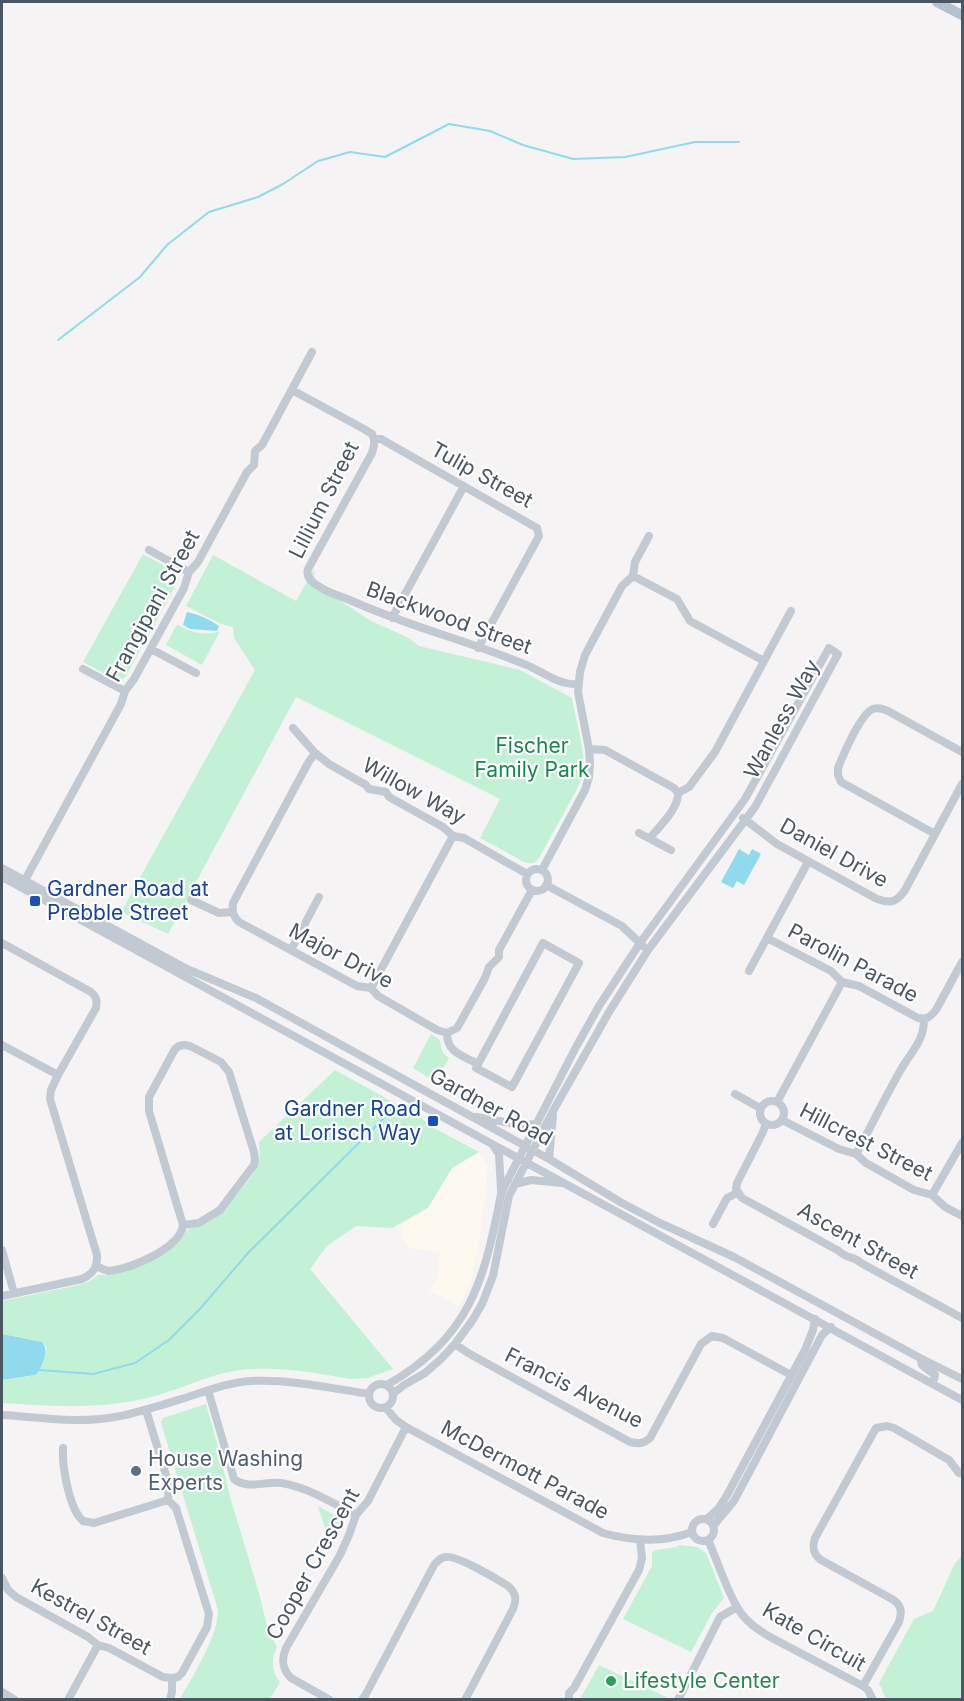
<svg xmlns="http://www.w3.org/2000/svg" width="964" height="1701" viewBox="0 0 964 1701" font-family="Inter,sans-serif">
	<rect width="100%" height="100%" fill="#f5f3f3"/>
	<!-- commercial -->
	<path fill="#fdf9ef" d="M479,1152L488,1164L487,1179L478,1249L470,1284L459,1307L430,1291L437,1276L440,1254L439,1252L408,1248L402,1237L403,1222L428,1208L452,1168Z"/>
	<!-- green -->
	<path fill="#c3f1d5" d="M143,554L176,572L179,579L125,678L118,681L83,662Z
		M213,555L296,601L314,569L315,584L371,621L409,638L419,646L520,670L572,698C575,717 584,748 584,766C583,774 580,782 577,789L539,858L534,863H526L480,838L500,799L296,697L168,934L121,912L255,670L234,638L233,627L221,624L186,606Z
		M179,625C189,633 208,636 220,631L202,665L166,645L176,626Z
		M431,1034L440,1040C441,1048 441,1053 449,1058L436,1082L413,1068Z
		M335,1070L420,1117L432,1127L479,1152L452,1168L428,1208L392,1228L356,1226L327,1246L310,1269L393,1369L367,1378L351,1379C311,1372 270,1364 229,1372C198,1378 169,1395 138,1400C93,1409 47,1406 2,1403V1380L31,1376L38,1374L47,1348L42,1342L2,1334V1301L79,1285L90,1281L98,1275C126,1276 156,1261 178,1243C182,1240 184,1232 189,1229C193,1227 199,1228 203,1226C217,1218 252,1180 258,1165C261,1158 259,1149 259,1142Z
		M206,1404L217,1443L231,1500L259,1593L268,1630L277,1647C271,1659 271,1671 280,1682L270,1699H180C193,1675 218,1637 218,1610L161,1423L163,1418Z
		M318,1506L343,1520V1524L331,1547Z
		M679,1545L697,1547L706,1553L724,1598L712,1613L691,1652L623,1619L652,1566V1552L656,1550L677,1547Z
		M962,1556V1699H886L879,1683L914,1619L933,1611L955,1563Z
		M599,1665L666,1697L664,1700L580,1699Z"/>
	<!-- water -->
	<path fill="#90daee" d="M187,612C198,614 209,619 219,626L217,631L190,629L183,625Z
		M739,849L749,855L752,849L761,854L744,885L737,881L733,888L721,882Z
		M2,1334L42,1342C50,1351 42,1364 38,1373L35,1375L2,1380Z"/>
	<g fill="none" stroke-linecap="round" stroke-linejoin="round">
		<!-- stream -->
		<path stroke="#90daee" stroke-width="2" d="M58,340L140,277L167,245L209,212L258,197L283,184L318,161L350,152L385,157L449,124L490,131L523,145L573,159L625,157L695,142H739
			M39,1370L93,1374L135,1363L169,1340L199,1310L248,1253L396,1106"/>
		<!-- minor -->
		<path stroke="#c1cad2" stroke-width="8" d="M292,390L364,429L372,434L374,439H381L537,528L539,536L478,648
			M374,439V445L372,453L308,569C305,579 315,584 323,589C332,594 343,597 352,601C408,626 468,641 524,664C543,671 558,686 579,684
			M149,550L189,572
			M633,576L677,599L690,621L764,661
			M392,618L464,486
			M151,649L196,673
			M83,669L125,691
			M293,728L315,753L329,764L366,785L369,789L386,792L389,797L443,827L453,836L464,838L527,874
			M589,749L605,750L674,788L678,793C679,808 659,827 650,838
			M315,753L308,763L233,903C232,912 233,916 239,922L357,986L371,988L378,996L437,1030L447,1033L457,1028L460,1023L485,978L489,967L499,957V950L532,890
			M678,793L689,787L715,752L791,611
			M743,818L777,844L877,899C891,904 897,902 905,890L962,784
			M639,833L671,850
			M935,834L841,782L838,775V768C843,755 861,713 873,709C878,707 883,709 888,711L962,752
			M2,868L187,969L256,998L549,1159L622,1203L660,1223L734,1257L920,1358L962,1379
			M526 880a11 11 0 1 1 22 0a11 11 0 1 1-22 0Z
			M542,870L585,790L589,777L590,764L589,749L578,692L580,672L585,655L622,586L633,576L635,562L649,536
			M2,877L962,1400
			M25,880L121,704L125,691L134,679L184,588L189,572L198,562L247,472L254,465L255,451L262,445L312,352
			M546,885L622,926L643,946
			M191,900L219,913L232,912
			M767,938L831,971L842,982L859,986L918,1018C927,1020 930,1017 936,1010L962,962
			M2,943L91,992C97,997 97,1001 96,1008L58,1075L51,1090L50,1099L97,1255C98,1267 93,1274 82,1279L2,1296
			M543,943L579,963L512,1087L476,1068Z
			M291,950L319,897
			M749,971L808,862
			M371,988L453,836
			M447,1033C447,1053 462,1055 478,1064
			M2,1045L58,1075
			M735,1094L760,1108
			M760 1113a12 12 0 1 1 24 0a12 12 0 1 1-24 0Z
			M777,1102L842,982
			M476,1117L522,1125L535,1124
			M782,1120L839,1149L856,1154L866,1163L914,1190L932,1195L945,1207L962,1216
			M766,1124L762,1134L737,1183L736,1189L742,1198L839,1251C847,1259 854,1256 861,1263L962,1318
			M493,1145L499,1154L501,1190
			M856,1154C872,1125 886,1095 903,1066C913,1050 924,1040 924,1019
			M549,1159L553,1115
			M515,1184L531,1180L562,1183
			M932,1195L962,1143
			M713,1224L727,1198L737,1193
			M2,1250L14,1293
			M96,1266C101,1268 105,1271 110,1271C131,1268 180,1249 183,1225L199,1223L220,1210L254,1165L255,1160L254,1152L229,1072L221,1062L190,1046L184,1045L179,1046L175,1049L149,1097V1111L183,1225
			M455,1344L468,1353L630,1442C639,1444 643,1444 650,1438L701,1344L712,1336L723,1338L791,1375
			M921,1361L922,1365L935,1375L933,1383
			M369 1396a12 12 0 1 1 24 0a12 12 0 1 1-24 0Z
			M387,1385C470,1337 484,1282 501,1194L504,1187L576,1047L599,1006L640,943L745,799L829,648L838,654L755,807L648,950L609,1012L553,1111L509,1196L493,1276L482,1304L472,1321L455,1344L441,1359L425,1373L404,1385L394,1393
			M208,1390L234,1479C248,1490 265,1481 281,1483C308,1487 332,1503 356,1515
			M386,1408L396,1420L406,1427L603,1533C632,1541 663,1543 692,1532
			M146,1410L169,1485L168,1500L176,1508L209,1614L207,1627L182,1673L178,1677L172,1678
			M2,1415C39,1417 77,1424 115,1417C142,1412 168,1403 194,1395C212,1389 232,1382 251,1381C291,1379 330,1388 369,1394
			M63,1448C62,1466 69,1509 83,1521L94,1523L168,1500
			M692 1530a11 11 0 1 1 22 0a11 11 0 1 1-22 0Z
			M707,1519L718,1509L726,1497L805,1350L813,1330L815,1319
			M714,1525L734,1501L812,1354L822,1335L831,1327
			M708,1540C718,1562 725,1586 737,1607C744,1620 759,1631 772,1638L863,1686L868,1690L873,1700
			M2,1578L8,1590L16,1597L88,1637L98,1645L109,1648L163,1677L172,1678
			M863,1686L899,1622C902,1612 902,1605 892,1599L821,1560C813,1554 812,1547 815,1538L876,1428L887,1426L894,1428L949,1460L959,1473
			M2,1692L15,1700
			M68,1700L98,1645
			M170,1700L172,1692V1678
			M330,1700L291,1678C282,1669 281,1660 286,1648L340,1555L349,1535L356,1515L368,1501L406,1427
			M362,1700L366,1694L434,1565C438,1561 441,1557 446,1557C457,1555 497,1579 508,1586C516,1593 517,1599 513,1609L465,1700
			M569,1700V1693L574,1688L639,1570L642,1558L640,1540
			M678,1700L720,1617L737,1607"/>
		<!-- major -->
		<path stroke="#b3c2d1" stroke-width="10" d="M937,2L962,15"/>
	</g>
	<!-- markers -->
	<g fill="#1a4fb4" stroke="#fff" stroke-width="2">
		<rect x="29" y="895" width="12" height="12" rx="3"/>
		<rect x="427" y="1115" width="12" height="12" rx="3"/>
	</g>
	<circle fill="#5c6f8a" stroke="#fff" stroke-width="2" cx="136" cy="1471" r="6"/>
	<circle fill="#2e9e5b" stroke="#fff" stroke-width="2" cx="611" cy="1681" r="6"/>
	<g text-anchor="middle" stroke-width="4.5" stroke-linejoin="round" paint-order="stroke">
		<!-- street labels -->
		<g font-size="21" fill="#4a5661" stroke="#fff">
			<text transform="translate(482 475) rotate(29)" y="7">Tulip Street</text>
			<text transform="translate(324 500) rotate(-63)" y="7">Lillium Street</text>
			<text transform="translate(153 606) rotate(-61)" y="7">Frangipani Street</text>
			<text transform="translate(449 618) rotate(20)" y="7">Blackwood Street</text>
			<text transform="translate(782 719) rotate(-61)" y="7">Wanless Way</text>
			<text transform="translate(414 791) rotate(29)" y="7">Willow Way</text>
			<text transform="translate(834 853) rotate(29)" y="7">Daniel Drive</text>
			<text transform="translate(341 956) rotate(28)" y="7">Major Drive</text>
			<text transform="translate(853 963) rotate(28)" y="7">Parolin Parade</text>
			<text transform="translate(491 1107) rotate(29)" y="7">Gardner Road</text>
			<text transform="translate(866 1142) rotate(27)" y="7">Hillcrest Street</text>
			<text transform="translate(858 1241) rotate(29)" y="7">Ascent Street</text>
			<text transform="translate(574 1388) rotate(27)" y="7">Francis Avenue</text>
			<text transform="translate(525 1470) rotate(28)" y="7">McDermott Parade</text>
			<text transform="translate(313 1564) rotate(-61)" y="7">Cooper Crescent</text>
			<text transform="translate(91 1617) rotate(29)" y="7">Kestrel Street</text>
			<text transform="translate(814 1637) rotate(30)" y="7">Kate Circuit</text>
		</g>
		<!-- park labels -->
		<g font-size="21" fill="#17864f" stroke="#fff">
			<text x="532" y="753">Fischer<tspan x="532" dy="24">Family Park</tspan></text>
		</g>
		<!-- transit labels -->
		<g font-size="21" fill="#164399" stroke="#fff" text-anchor="start">
			<text x="47" y="896">Gardner Road at<tspan x="47" dy="24">Prebble Street</tspan></text>
			<text x="421" y="1116" text-anchor="end">Gardner Road<tspan x="421" dy="24">at Lorisch Way</tspan></text>
		</g>
		<!-- service labels -->
		<g font-size="21" fill="#4e5e75" stroke="#fff" text-anchor="start">
			<text x="148" y="1466">House Washing<tspan x="148" dy="24">Experts</tspan></text>
		</g>
		<!-- leisure labels -->
		<g font-size="21" fill="#27864d" stroke="#fff" text-anchor="start">
			<text x="623" y="1688">Lifestyle Center</text>
		</g>
	</g>
	<!-- border -->
	<rect width="964" height="1701" fill="none" stroke="#4a5661" stroke-width="6"/>
</svg>
